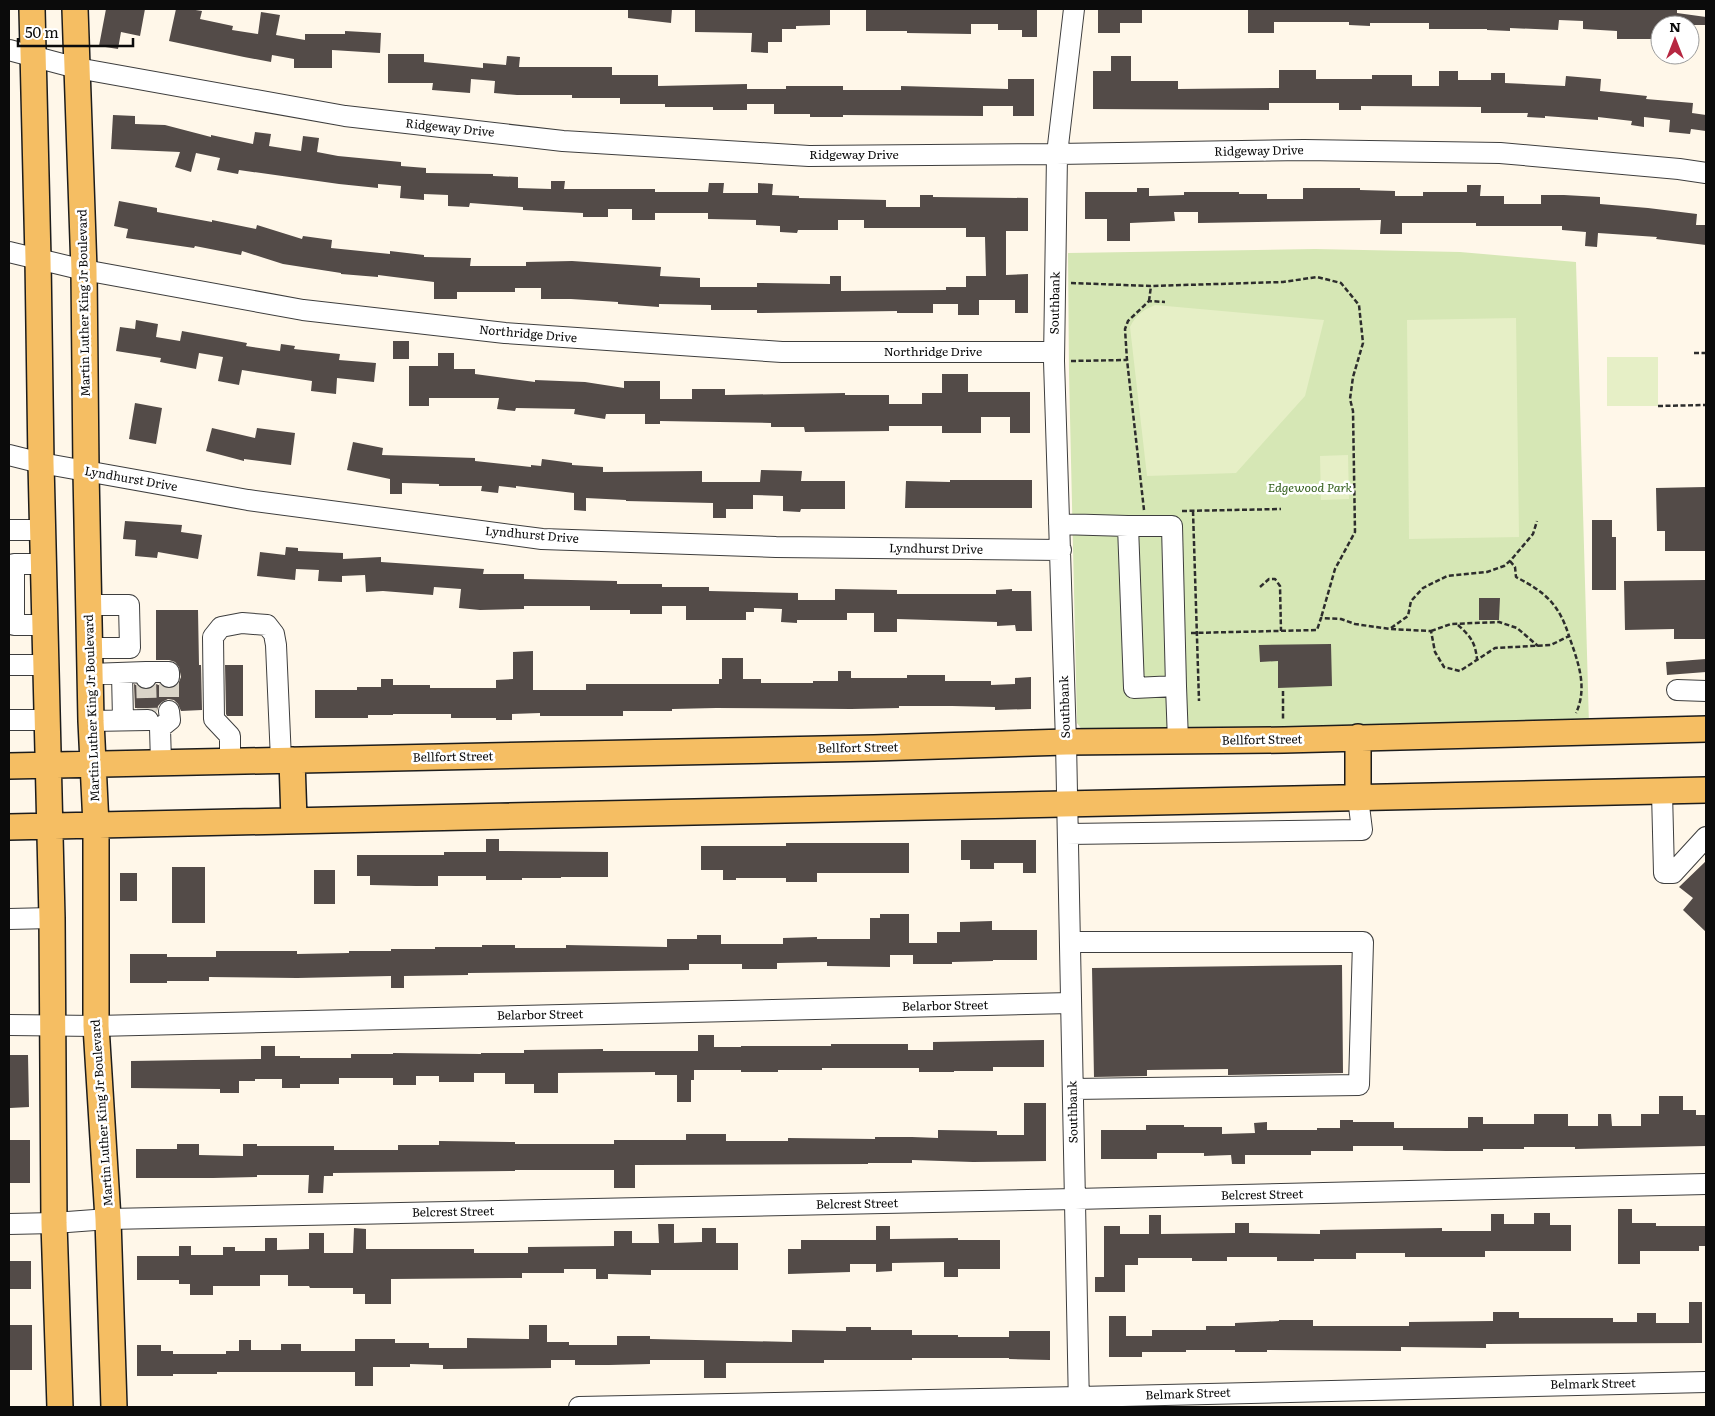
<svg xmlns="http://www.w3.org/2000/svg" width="1715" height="1416" viewBox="0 0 1715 1416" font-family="Literata,serif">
	<rect width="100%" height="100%" fill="#fff7e9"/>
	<!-- green -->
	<path fill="#d6e7b5" d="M1315,249L1460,252L1576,262L1589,725L1274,727L1083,731L1077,723L1069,373L1068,253Z"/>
	<!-- pitch -->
	<path fill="#e6efc6" d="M1155,305L1324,320L1305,396L1236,473L1147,476L1130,327C1136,315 1143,310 1155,305Z
		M1516,318L1519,537L1409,539L1407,320Z
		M1607,357H1658V406H1607Z
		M1348,455L1349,499L1321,500L1320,456Z"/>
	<!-- building -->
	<path fill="#534b48" d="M106,9H145L140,36L121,32L118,49L99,46Z
		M176,9H189L202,11L200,19L233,26L232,30L258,34L261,12L280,15L276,35L305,40V34H345V31L381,33L380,53L332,50V68H294V59L272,55L271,62L244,57L169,41Z
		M628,9H672L671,23L628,18Z
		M695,9H830V25L796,26V29H782V42H768V53L751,52L752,33L695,32Z
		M866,9H1037V37H1022V30H998V24H971V34L907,33V31H866Z
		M1098,9H1142V23H1120V33H1098Z
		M1248,9H1677V13L1706,17L1705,25H1660V39H1617V31L1583,29V21L1559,20L1558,30L1510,28V31L1487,30V29H1429V23H1370V26L1349,25V22H1274V33H1248Z
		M388,54H424V62L483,68V63L506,65L507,56L520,57L519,67H612V75H658V86L747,84V89H786V86H843V90H901V86L1008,89V79H1034V116H1013V106H983V116L843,115V117H810V114H774V104H747V110H713V107H665V104H620V98H572V95H517L494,93L495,81L471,79L470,93L432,90L433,83H388Z
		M1111,56H1131V81H1178V89L1279,88V70H1316V79H1372V75H1412V86H1439V71H1458V80H1491V73H1505V83L1565,86L1566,76L1601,79L1600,91L1647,96L1646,99L1693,103L1692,113L1706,115V131L1691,129L1690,134L1669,132L1670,120L1644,117V127L1631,125L1632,121L1598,117V120L1545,116V118L1527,117L1528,113H1481V107L1361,106V110H1339V103H1269V110L1093,109V71H1111Z
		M113,115L135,116V124L165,125L211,137V135L253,144L255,132L271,134L269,146L301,151L303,136L319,138L317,152L338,156L401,162V166L426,168V173L493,174V176L518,177V188L551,189V181H565L564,189H655V192H708L709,183H724L723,193H758V183L773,184L772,195L799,196V198L886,200V207H920V195H933V197L1028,198V231H1006V275L1028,274V313H1015V300H979V315H958V304H933V313H897V311L757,313V310H711V305L659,304V307L618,304V302L571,299H541V288H515V292H457V299H434V282L378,275V277L341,274V273L283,264L242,251L241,255L195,246L194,248L126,238L128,229L114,226L119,201L157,208V212L212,222V220L256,229L257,225L302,239L303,236L332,240L331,248L390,254V251L424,255V257L471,258L470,266H526V262L572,261L661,267L660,276L700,278V287H757V283L830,284V276H841V291L946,290V287H966V276H986L985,237H966V228H864V220H838V230H798L797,233L780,232V226L756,225V220L708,219V213H655V220H632V209H608V217H583V213L523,210V207L470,203L469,207L448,206V195L424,194V200L400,198L401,186L378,184V188L339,184L239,170L238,174L217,170L220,158L196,153L191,172L175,167L180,152L111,149Z
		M1467,185H1481L1480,196H1504V204H1541V195H1564L1600,197V204L1648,208L1697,214L1696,225H1706V245L1656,239L1657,237L1598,233L1597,247L1585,246L1586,232L1562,230V226H1476V223H1402V234H1380L1381,220L1198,223V212H1174L1175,221L1130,223V241H1107V219H1085V192H1137V188H1149V196L1184,195V192H1239V194H1267V199H1303V188H1360V190L1395,191V196H1423V192H1467Z
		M136,320L158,324L156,337L180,341L182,331L247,343L246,346L280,351L281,344L295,346L294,349L340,354L339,360L376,363L374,382L337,378L336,394L311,391L312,381L242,370L239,385L218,381L223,357L199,353L196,369L160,362L161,358L116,351L120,327L135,329Z
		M393,341H409V359H393Z
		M438,353H454V369H475V374L535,382V380L585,382L624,388V381H660V399H692V389H725V395L845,393V395H889V404H922V393H942V374H968V392H1030V433H1010V417H981V433H942V426H889V431L805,432L804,427H771V423L660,421V424H645V414H606L605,419L574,414L575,409L516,408L515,411L497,409L499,398H429V406H409V366H438Z
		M135,403L162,408L156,444L129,439Z
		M212,428L255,438L257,428L295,433L291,465L244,459V461L206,451Z
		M353,442L383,448L382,455L475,458V461L531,467V465L541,466L542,459L572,463V465L603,467V472L702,471V482H760L761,470L802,471L801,481H845V509H801L800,512L783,511V496L753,495V509H726V518H713V503L626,501V500L586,498V511L574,510V493L516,486V488L499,486L498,493L481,491L482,486H439V484L402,483V494H390V479L347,470Z
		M950,480H1032V508H905L906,481L950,482Z
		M1706,487V551H1665V531H1657L1656,488Z
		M1592,520H1612V537H1616V590H1592Z
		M125,521L182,525L181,532L202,535L198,559L158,552L157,558L135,556L136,540L123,539Z
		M286,547L298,548V551L343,553V559L381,557V562L484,569L483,574H524V579L617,581V584H662V587H709V591L798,593V600H835V589L897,590V594H996V590L1012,589V591H1031L1032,631H1016L1015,625L997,626V622L897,619V632H874V613H847V620H797V623L781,622L782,609L754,608V612H746V620H686V606H662V614H630V610H590V606H524V609L480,610L459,608L461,589L434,587L433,595L383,591L366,592L365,575L342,576V582L318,581L319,570L296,569L295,580L257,576L260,552L285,555Z
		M1706,580V639H1674V629L1625,630L1624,581Z
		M1479,598H1500L1499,620H1479Z
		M156,610H198L199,665H201L202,710L181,711L178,704L174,700L168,699L162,702L158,706L157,711L148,708H135L134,684L146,690L151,688L156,684L169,689L175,687L179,682L181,677L179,667L175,662L169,660H156Z
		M1331,644L1332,686L1278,688V661L1260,662L1259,645Z
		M533,651V690H586V684H719V679H722V658H743V679H761V683H813V681H838V671H851V678H907V675H945V681H991V685L1015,684V678L1031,677V709L995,710V707L952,706H899V708L851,709L716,708L672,709V711H623V716H540V713L512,714V720H496V718H451V714H393V715H368V718H315V690H357V687H381V679H393V685H430V688H496V680L513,679V652Z
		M1706,659V672L1667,675L1666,662Z
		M225,665H243V716H227L226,714Z
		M486,839H499V851L608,852V877H561V878H522V880H486V876H438V886H416L370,885V876H357V855H444V852H486Z
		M961,840H1036V873H1023V863H994V869H970V860H961Z
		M786,843H909V873H817V882H786V878H736V880H723V870H701V846H786Z
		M1706,861V932L1683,910L1693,898L1679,887Z
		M172,867H205V923H172Z
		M314,870H335V904H314Z
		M120,873H137V901H120Z
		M880,914H909V943H937V932H960V922L992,921V930H1037V960H993V961L952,962V964H913V955H890V967L827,966V962L777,963V969H742V964H689V970L468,973V975L404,976V988H391V976L297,978L209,977V981H167V983H130V954H167V957H216V951H297V954L349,953V951H391V949H435V947H482V945H515V948H566V945L667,947V939H697V935H721V944H783V938L817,937V939H870V918H880Z
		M1342,965L1343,1073L1228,1075V1069L1147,1070V1076L1094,1077L1092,968Z
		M698,1035H714V1047H741V1046H831V1044H908V1050H933V1042L1044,1040V1067H993V1071H954V1072H919V1068H822V1070H778V1072H741V1070H694V1080H691V1102H677V1075H655V1072L558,1073V1093H534V1084H505V1073H474V1082H439V1076H416V1085H393V1078H339V1084H300V1088H282V1079H255V1081H239V1093H220V1089L131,1088V1061L261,1059V1046H275V1056H300V1058H351V1054H393V1053L481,1054V1053H524V1050L603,1049V1051H698Z
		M10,1055H28L29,1107L10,1108Z
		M1659,1096H1683V1110H1696V1115H1706V1146L1575,1149V1147H1524V1149H1483V1151H1446L1403,1150V1146H1353V1151H1311V1155H1245V1164H1232L1231,1155L1204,1156V1153H1157V1159H1101V1130H1146V1125H1184V1127H1222V1134L1255,1133L1254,1123L1267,1122V1130H1317V1128H1340V1120H1353V1122H1394V1128H1468V1117H1483V1124H1534V1114H1568V1126H1598V1114H1611L1612,1126H1641V1114H1659Z
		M1024,1103H1046V1161L973,1162L912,1160V1163H868V1164L635,1165V1188H614V1170H515V1171L333,1173V1176H324L323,1193H308L309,1175H257V1177L213,1178H136V1149H177V1144H199V1155L243,1156V1144H257V1146H334V1150H398V1145H439V1141L515,1142V1144H614V1140H686V1134H726V1141H788V1138L875,1139V1137H912L938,1138V1130L997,1131V1135H1024Z
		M9,1140H30V1183H9Z
		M1618,1209H1632V1223H1656V1226H1706V1246H1699V1251H1640V1264H1618Z
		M1534,1213H1550V1225H1571V1251H1485V1257H1405V1253H1356V1259H1314V1261H1277V1257H1227V1261H1192V1258H1138V1265H1125V1292H1095V1277H1104V1226H1120V1234H1149V1215H1161V1234L1235,1233V1223H1249V1233L1320,1234V1230L1442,1228V1231H1491V1214H1504V1224H1534Z
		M658,1224H674V1243L702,1242V1228H716V1243H738V1270H651V1275L608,1274V1279H596V1269H564V1273H522V1278L391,1279V1304H365V1294H353V1288H310L309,1286H288V1275H260V1286H213V1295H190V1284H179V1280H137V1256H179V1246H191V1255H223V1247H235V1251H265V1238H277V1250L309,1249V1233H324V1253H353L354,1228L366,1229V1249H474V1253H528V1247L614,1246V1231H632V1243H659Z
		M876,1226H890V1239L958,1238V1240H1000V1269H958V1277H944V1262L892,1263V1271L876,1272V1264H850V1272L788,1274V1249H801V1240H876Z
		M9,1261H31V1289H9Z
		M1689,1302H1702V1343L1486,1344V1348L1401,1347V1351L1267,1350V1352H1235V1350H1186V1352H1142V1357H1109V1316H1126V1336H1152V1330H1206V1326H1235V1323L1279,1321V1320H1313V1326H1409V1322L1493,1321V1312H1519V1318H1613V1322H1637V1313H1656V1323H1689Z
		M10,1325H32V1370H10Z
		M529,1325H547V1342H569V1345H617V1336H650V1339L792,1342V1330L846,1331V1327H871V1330H912V1335H958V1337H1009V1331H1050V1360L1009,1359V1358H912V1360H824V1363H726V1378H704V1360H650V1364L609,1365H575V1360H551V1368L443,1369V1365L410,1364V1367H373V1386H355V1372H217V1374H173V1376H137V1345H161V1351H173V1354H226V1351H239V1340H251V1350H281V1344H301V1351H355V1339H395V1343H429V1348H467V1338L529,1339Z"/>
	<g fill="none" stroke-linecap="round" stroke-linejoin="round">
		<!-- minor-tunnel -->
		<path stroke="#dad4c8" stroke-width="20" stroke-dasharray="20 10" stroke-linecap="butt" d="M169,677V711
			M146,678L147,712"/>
		<defs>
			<path id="minor" d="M1074,9L1057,154L1054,361L1066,742L1079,1407
				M9,50L77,68L345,116L563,141L809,156L1057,154L1304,150L1500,153L1679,169L1706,173
				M9,252L84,270L303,310L505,333L782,352H1054
				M9,455L41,463L248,500L542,539L776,547L1061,550
				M1059,524L1128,526
				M1128,526H1172L1176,686L1134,688Z
				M9,530H43
				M43,564H14V625H45
				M89,605H129L130,648H90
				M9,665H46
				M122,673L123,720
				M90,674L146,672
				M146,678V672H169V677
				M1176,686L1178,741
				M1677,690L1706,691
				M9,720H48
				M91,721L148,720
				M230,761V736L214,719L213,637L221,627L242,623L267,625L274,634L276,645L281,760
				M161,763L160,728L170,720L169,711
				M1662,792L1664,873H1673L1706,837
				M1068,834L1362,830L1358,798
				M9,919L52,918
				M1070,942H1363L1359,1085L1073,1089
				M9,1025L96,1026L1071,1003
				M9,1224L54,1223L108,1219L1075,1199L1706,1184
				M579,1407L1079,1397L1706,1382"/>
			<path id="major" d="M32,9L38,259L41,463L52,918L54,1223L60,1407
				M75,9L84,270L86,471L91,721L96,825V1026L108,1219L114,1407
				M1358,737V798
				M292,760L294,820
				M9,766L874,748L1066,742L1284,740L1706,729
				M9,827L1706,790"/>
		</defs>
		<!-- minor casing -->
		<use href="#minor" stroke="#3e3e3e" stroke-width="22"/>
		<!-- major casing -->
		<use href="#major" stroke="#1c1c1c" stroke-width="28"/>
		<!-- path -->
		<path stroke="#2d2d2d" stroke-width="2.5" stroke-dasharray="5 2.5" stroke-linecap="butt" d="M1071,283L1151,286L1283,282L1317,277L1341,283L1359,305L1363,343L1353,377L1350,399L1353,411L1355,532L1335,569L1321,618
			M1149,301L1151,286
			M1694,353H1706
			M1071,361L1127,360
			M1658,406L1706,405
			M1144,510L1127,360L1125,329L1128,321L1149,301L1165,302
			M1182,511L1281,509
			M1193,511L1199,701
			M1510,561L1515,567L1516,577C1545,592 1559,604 1569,636
			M1260,587L1269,579H1275L1280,586L1281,631
			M1458,625C1471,637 1475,642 1477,659
			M1391,628L1408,616L1411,601L1423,588L1447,576L1487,572L1504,566L1511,560L1533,534L1537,521
			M1431,631L1451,624L1499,622L1517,628L1538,646
			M1191,633L1317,630L1321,618L1341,619L1355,624L1390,629L1431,631L1435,652L1444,667L1460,671L1495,648L1551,645L1569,636C1578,662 1588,687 1576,713
			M1283,691V721"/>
		<!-- minor -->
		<use href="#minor" stroke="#fff" stroke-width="20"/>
		<!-- major -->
		<use href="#major" stroke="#f5be63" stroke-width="25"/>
	</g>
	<g text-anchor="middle" stroke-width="5" stroke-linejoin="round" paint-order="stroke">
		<!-- street labels -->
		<g font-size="12" fill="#0b0b0b" stroke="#fff">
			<text transform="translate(450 128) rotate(6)" y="4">Ridgeway Drive</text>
			<text transform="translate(1259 151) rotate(-1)" y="4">Ridgeway Drive</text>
			<text x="854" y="159">Ridgeway Drive</text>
			<text transform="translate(84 303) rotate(-91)" y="4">Martin Luther King Jr Boulevard</text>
			<text transform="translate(1055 303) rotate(-89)" y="4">Southbank</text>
			<text transform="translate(528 334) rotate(5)" y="4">Northridge Drive</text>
			<text x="933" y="356">Northridge Drive</text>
			<text transform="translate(131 479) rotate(10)" y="4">Lyndhurst Drive</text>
			<text transform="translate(532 535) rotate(5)" y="4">Lyndhurst Drive</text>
			<text transform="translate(936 549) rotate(1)" y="4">Lyndhurst Drive</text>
			<text transform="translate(1065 707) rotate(-92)" y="4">Southbank</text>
			<text transform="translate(92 708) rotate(-92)" y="4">Martin Luther King Jr Boulevard</text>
			<text transform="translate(1262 740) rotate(-1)" y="4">Bellfort Street</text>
			<text transform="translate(858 748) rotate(-1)" y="4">Bellfort Street</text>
			<text transform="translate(453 757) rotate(-1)" y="4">Bellfort Street</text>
			<text transform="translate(945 1006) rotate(-1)" y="4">Belarbor Street</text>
			<text transform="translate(540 1015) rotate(-1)" y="4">Belarbor Street</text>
			<text transform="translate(1073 1112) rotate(-91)" y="4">Southbank</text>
			<text transform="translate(102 1113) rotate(-94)" y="4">Martin Luther King Jr Boulevard</text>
			<text transform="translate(1262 1195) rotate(-1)" y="4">Belcrest Street</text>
			<text transform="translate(857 1204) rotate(-1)" y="4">Belcrest Street</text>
			<text transform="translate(453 1212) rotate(-1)" y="4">Belcrest Street</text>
			<text transform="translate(1593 1384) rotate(-1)" y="4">Belmark Street</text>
			<text transform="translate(1188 1394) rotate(-2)" y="4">Belmark Street</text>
		</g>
		<!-- park labels -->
		<g font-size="12" font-style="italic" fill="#35601e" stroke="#fff">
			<text x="1310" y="492">Edgewood Park</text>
		</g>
	</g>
	<!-- border -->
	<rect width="1715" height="1416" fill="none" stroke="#0b0b0b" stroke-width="20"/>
	<!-- north arrow -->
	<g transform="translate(1675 40)"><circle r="24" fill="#ffffff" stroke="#9d9d9d"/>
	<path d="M0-4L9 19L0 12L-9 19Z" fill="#b72741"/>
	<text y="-8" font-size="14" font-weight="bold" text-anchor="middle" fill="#0b0b0b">N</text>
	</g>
	<!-- scale -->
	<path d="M18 38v8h115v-8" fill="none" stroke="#0b0b0b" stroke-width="2.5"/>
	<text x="25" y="38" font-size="15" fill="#0b0b0b" stroke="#ffffff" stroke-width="4" paint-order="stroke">50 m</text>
</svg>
